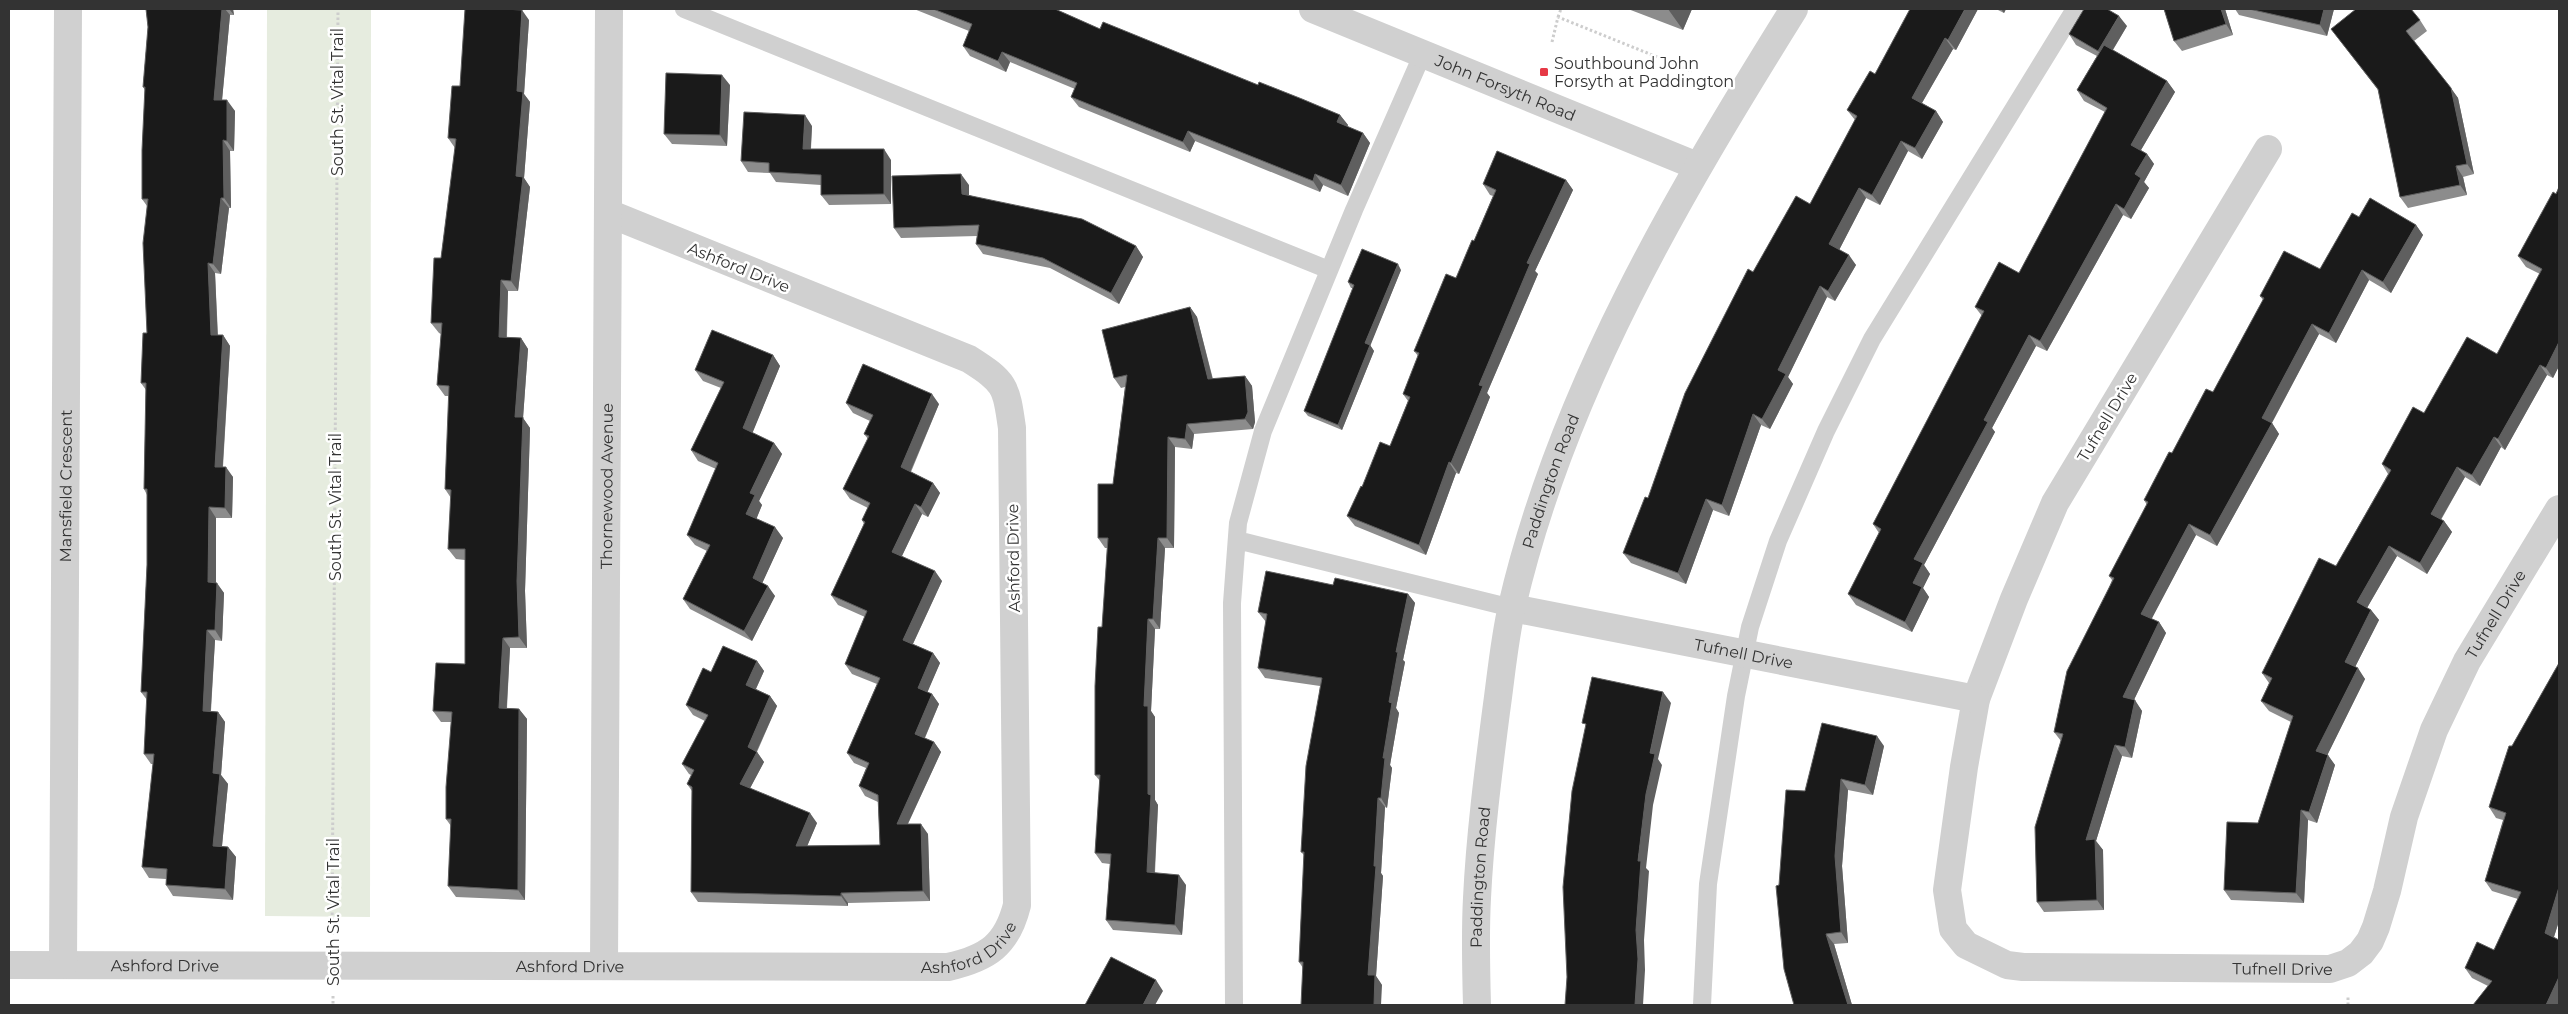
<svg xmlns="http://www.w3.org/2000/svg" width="2568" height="1014" viewBox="0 0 2568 1014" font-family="Montserrat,sans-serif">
	<rect width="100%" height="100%" fill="#fff"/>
	<!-- green -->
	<path fill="#e6ecdf" d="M267,9H371L370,917L265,916Z"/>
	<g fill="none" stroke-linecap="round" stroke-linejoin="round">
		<!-- path -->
		<path stroke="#cdcdcd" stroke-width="3" stroke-dasharray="2.5 2.5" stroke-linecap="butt" d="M1558,17L1561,9
			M1552,42L1558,17L1692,71
			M332,935L338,9
			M333,996V1005
			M2348,1005V996"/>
		<!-- service -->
		<path stroke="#d0d0d0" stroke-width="18" d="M684,9L1329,270
			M1237,540L1512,608
			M1234,1005L1232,603L1238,523L1263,431L1354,210L1423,53
			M1702,1005L1708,884L1736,696L1750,627L1778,541L1826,431L1872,339L2075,9"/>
		<!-- minor -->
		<g stroke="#d0d0d0" stroke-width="28">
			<path id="s1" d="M2268,149L2055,503L2014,599L1976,699L1964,767L1947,890L1953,929L1966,945L2007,965L2023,967L2330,969L2348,963L2361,953L2370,941L2376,927L2387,891L2404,817L2434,730L2467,661L2559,509"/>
			<path id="s2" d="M1512,608L1976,699"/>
			<path id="s3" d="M9,965L948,967C988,958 1007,945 1017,905L1012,428C1006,385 1005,382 969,359L608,213"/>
			<path id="s4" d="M63,965L68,9"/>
			<path id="s5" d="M604,965L609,9"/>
		</g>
		<!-- tertiary -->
		<g stroke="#d0d0d0" stroke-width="28">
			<path id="s6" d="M1313,9L1697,166"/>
			<path id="s7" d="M1477,1005C1476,970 1475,934 1477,898C1480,836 1488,774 1496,712C1501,677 1504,641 1512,606C1562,390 1678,195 1794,9"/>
		</g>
	</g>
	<!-- wall -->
	<path fill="#8c8c8c" d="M146,9H233L234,15H230L222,100L235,111L234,151H230L231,208H229L221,274L215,273L218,335H223L230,346L223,467L233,477L232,518H216V583L224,593L222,641L215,640L211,711L218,712L225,722L221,775L228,784L222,846L228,847L236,857L233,900L173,896L166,885V879L149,878L142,867L153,764H151L144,754L147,700L141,692L147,565V495L144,489L146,390L141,383L147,333V206L142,199L145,90L143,87L148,27Z
		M914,9H1055L1100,29L1340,115L1348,125L1347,127L1363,133L1370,143L1348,196L1323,185L1320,192L1195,141L1190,152L1079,107L1071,97L1075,89L1010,62L1006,72L970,56L963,46L969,31Z
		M1628,9H1692L1683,30Z
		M1978,9L1956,50L1953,49L1922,103L1936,111L1943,122L1922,159L1908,151L1880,205L1866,198L1839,250L1856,265L1835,301L1827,297L1788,377L1793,384L1770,429L1761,425L1729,516L1713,510L1686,584L1631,563L1623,553L1648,498L1753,272L1810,204L1855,120L1847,110L1875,74Z
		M1996,9H2006L2004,13Z
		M2164,9H2225L2233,35L2182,51L2174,41Z
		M2235,9H2334L2327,36L2239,15Z
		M529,20L524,94L530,102L524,178L530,187L518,291H508L507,337L521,338L528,349L523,418L530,428L525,591L527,648H510L507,708L519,709L527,719L525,900L456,897L448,886L451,826L446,819L451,722H441L433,711L465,664V560L456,559L448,549L451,498L445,489L449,396H445L437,385L441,334L439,333L431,323L441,258L455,148L448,138L460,86Z
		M2420,20L2427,31L2414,41L2458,98L2474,174L2463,177L2467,195L2408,208L2400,197L2378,90L2331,29Z
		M2127,26L2113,50L2167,81L2175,92L2141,150L2147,154L2154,164L2144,182L2149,188L2131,219L2123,215L2047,351L2036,346L1992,428L1995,432L1924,565L1930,574L1923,588L1929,597L1912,632L1856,605L1848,594L1879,533L1873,524L1982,316L1975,307L2019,273L2105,112L2084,101L2077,90L2097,56L2076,45L2069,34Z
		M730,85L727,146L672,144L664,134Z
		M812,126L811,149L891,160V204L829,205L821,195V185L776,182L770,173L748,172L741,161Z
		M1566,180L1573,190L1535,271L1538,274L1487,393L1490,397L1459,474L1456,473L1426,555L1355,526L1347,516L1362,487L1390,446L1408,401L1403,394L1418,356L1414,351L1456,278L1474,241L1493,196L1490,195L1483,184Z
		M969,185V195L1136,246L1143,257L1119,304L1050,268L983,254L976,244L977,236L901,238L894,228Z
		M2559,187V366L2553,378L2547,375L2505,450L2501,447L2480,486L2465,477L2441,520L2444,521L2452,532L2427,574L2397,556L2367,608L2371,610L2379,620L2355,667L2365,679L2327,755L2335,765L2317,823L2308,820L2304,903L2231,900L2224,890L2258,823L2291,722L2269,711L2261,701L2269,683L2262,673L2336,566L2388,474L2382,464L2424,413L2497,354L2540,274L2526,267L2518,256L2556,194Z
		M2359,217L2416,225L2423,235L2391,293L2369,280L2336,343L2319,334L2272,423L2279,434L2217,546L2196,535L2151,619L2159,622L2166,633L2134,700L2142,711L2132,758L2122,756L2096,841L2103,850L2104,910L2044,912L2037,902L2061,741L2054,732L2112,580L2109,576L2147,505L2144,500L2172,453L2213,392L2263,300L2260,296L2320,269Z
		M1401,270L1370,345L1374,351L1342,430L1308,416L1304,411L1353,288H1351L1348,282Z
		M1190,307L1197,317L1213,379L1245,376L1252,386L1255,422L1253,429L1194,434L1192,449L1175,447L1174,548H1165L1160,629H1155L1151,711L1155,717V800L1158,805L1155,873L1186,885L1182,935L1113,930L1106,920L1110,864L1102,863L1095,853L1100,781L1095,775L1107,548H1105L1098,538L1113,484L1125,387L1121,388L1114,378Z
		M773,355L780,366L752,433L774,443L782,454L759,501L762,505L756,519L783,538L762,583L775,596L752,641L690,609L683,599L707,551L695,545L687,535L716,469L698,461L691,450L721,388L703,381L695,370Z
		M846,403L939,404L911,472L933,483L940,493L928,517L922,514L902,556L942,581L913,644L933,653L940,663L927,692L932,694L939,704L925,738L934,742L941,752L908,824L928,834L930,901L848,903V906L698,902L691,892L692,791L687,784L691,775L689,774L682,764L705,721L693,715L686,705L711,672L757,661L764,671L756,689L770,696L777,706L757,752L764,762L750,788L817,823L807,846L880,845L878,802L865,796L859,786L866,768L854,763L847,753L877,684L852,674L845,664L865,617L838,605L831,595L864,524L862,520L868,508L850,499L843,489L868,439L864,434L870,421L853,413Z
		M1333,585L1408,594L1415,603L1403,660L1405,662L1396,708L1399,713L1390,765L1392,768L1387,808L1385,807L1381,873L1383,876L1376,976L1382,985L1303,968L1299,962L1304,855L1301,852L1320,686L1265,678L1258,668L1266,622L1258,612Z
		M2559,663V921L2554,937L2559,940V1003L2558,1005H2473L2488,986L2472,978L2465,968L2494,950L2518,899L2492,891L2485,881L2503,820L2496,818L2489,807L2512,746Z
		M1884,746L1873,795L1848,790L1842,866L1848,943L1834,944L1852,1005H1794L1805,791Z"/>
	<!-- shaded-wall -->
	<path fill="#5f5f5f" d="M222,9H225L230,15L221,111L214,100Z
		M229,9H233L234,15Z
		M1668,9H1692L1683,30Z
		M1965,9H1978L1956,50L1948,40Z
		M2001,9H2006L2004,13Z
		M2221,9H2225L2233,35L2226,24Z
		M2324,9H2334L2327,36L2320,25Z
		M522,10L529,20L524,94L530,102L524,178L530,187L518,291L511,281L516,176L517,91Z
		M2119,16L2127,26L2106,61L2098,51Z
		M1945,38L1953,49L1919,108L1912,98Z
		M1002,52L1010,62L1006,72L998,61Z
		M722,75L730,85L727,146L720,135Z
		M2167,81L2175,92L2138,155L2131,145Z
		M2451,88L2458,98L2474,174L2467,164Z
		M227,100L235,111L234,151L227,141Z
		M1936,111L1943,122L1922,159L1915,148Z
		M805,115L812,126L810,160L803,149Z
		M1340,115L1348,125L1344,133L1337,122Z
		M1188,131L1195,141L1190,152L1183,142Z
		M1363,133L1370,143L1348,196L1341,185Z
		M223,140L230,151L231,208L224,198Z
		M1901,141L1908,151L1880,205L1872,195Z
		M884,149L891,160V204L884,194Z
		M2147,154L2154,164L2144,182L2149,188L2131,219L2124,209L2135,174Z
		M2456,166L2463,177L2467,195L2460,185Z
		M961,174L969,185V204L962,194Z
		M1315,174L1323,185L1320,192L1313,181Z
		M1566,180L1573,190L1535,271L1538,274L1487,393L1490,397L1459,474L1451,463L1479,385L1527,263Z
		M1859,188L1866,198L1837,254L1829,244Z
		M221,198L229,208L221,274L213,264Z
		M2116,204L2123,215L2047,351L2040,341Z
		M2416,225L2423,235L2391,293L2383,282Z
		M1136,246L1143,257L1119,304L1111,293Z
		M1849,255L1856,265L1835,301L1828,291Z
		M208,263L215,273L218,345L211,335Z
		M1398,264L1401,270L1369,349L1365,343Z
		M2362,270L2369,280L2336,343L2329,333Z
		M501,280L508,291L506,347L499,337Z
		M1820,286L1827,297L1788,377L1793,384L1770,429L1762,419L1778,370Z
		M1190,307L1197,317L1215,389L1208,379Z
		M2312,324L2319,334L2269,428L2262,418Z
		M223,335L230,346L222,477L215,467Z
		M2029,335L2036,346L1992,428L1995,432L1924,565L1930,574L1923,588L1929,597L1912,632L1905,622L1913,583L1914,559L1984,420Z
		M521,338L528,349L523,418L530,428L525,591L527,648L519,637L517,581L515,417Z
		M2559,342V366L2553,378L2546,368Z
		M1370,345L1374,351L1342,430L1338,425Z
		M773,355L780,366L750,439L743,428Z
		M2540,365L2547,375L2505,450L2498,439Z
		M1245,376L1252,386L1255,422L1253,429L1245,419Z
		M932,394L939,404L908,477L901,467Z
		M1753,414L1761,425L1729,516L1722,505Z
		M2272,423L2279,434L2217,546L2210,535Z
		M1187,424L1194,434L1192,449L1185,439Z
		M1168,437L1175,447L1174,548L1167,538Z
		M2494,437L2501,447L2480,486L2472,475Z
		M774,443L782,454L759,501L762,505L754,525L746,514L750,493Z
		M1449,462L1456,473L1426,555L1419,545Z
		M226,467L233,477L232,518L225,508Z
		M2457,467L2465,477L2438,524L2431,514Z
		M933,483L940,493L928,517L921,507Z
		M1706,499L1713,510L1686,584L1678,573Z
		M915,504L922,514L899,562L892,552Z
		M209,507L216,518V593L208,582Z
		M2444,521L2452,532L2427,574L2420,563Z
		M2189,524L2196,535L2149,624L2141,614Z
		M775,527L783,538L760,588L753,578Z
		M1158,538L1165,548L1160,629L1153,619Z
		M2389,546L2397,556L2364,613L2357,602Z
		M935,571L942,581L910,650L903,640Z
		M217,583L224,593L222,641L215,630Z
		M768,586L775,596L752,641L744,631Z
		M1408,594L1415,603L1403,660L1405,662L1396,708L1399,713L1390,765L1392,768L1387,808L1381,798L1383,758L1389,702L1396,652Z
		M2371,610L2379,620L2352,673L2345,662Z
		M1148,619L1155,629L1151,711L1155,717V800L1158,805L1154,882L1147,872L1144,706Z
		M2159,622L2166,633L2130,708L2123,697Z
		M207,630L215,640L210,721L203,711Z
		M503,638L510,648L506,719L499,708Z
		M933,653L940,663L925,698L918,688Z
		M757,661L764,671L753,695L746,685Z
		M2358,668L2365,679L2324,762L2316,751Z
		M1663,692L1671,703L1658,759L1662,765L1653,805L1646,868L1649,871L1644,940L1645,970L1643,1005H1635L1636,930L1638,861L1650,753Z
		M932,694L939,704L922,744L915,734Z
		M770,696L777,706L754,757L748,747Z
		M2135,700L2142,711L2132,758L2125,747Z
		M519,709L527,719L525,900L518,890Z
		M218,712L225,722L221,775L228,784L221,856L213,846V773Z
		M1877,736L1884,746L1873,795L1865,785Z
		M934,742L941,752L903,834L897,824Z
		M2115,745L2122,756L2096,841L2103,850L2104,910L2097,900L2086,840Z
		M757,752L764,762L747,794L740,784Z
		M2328,755L2335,765L2317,823L2309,812Z
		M1841,779L1848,790L1842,866L1848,943L1841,932L1835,856Z
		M1378,798L1385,807L1381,873L1383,876L1376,976L1382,985L1381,1005H1374L1368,975Z
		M2301,810L2308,820L2304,903L2296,893Z
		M810,813L817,823L803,856L796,846Z
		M921,824L928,834L930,901L923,891Z
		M228,847L236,857L233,900L225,889Z
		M1179,875L1186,885L1182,935L1175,925Z
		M2559,887V921L2552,943L2545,933Z
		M841,893L848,903V906L841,896Z
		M1826,934L1834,944L1852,1005H1848Z
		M2559,977V1003L2558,1005H2546Z
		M1156,980L1163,991L1155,1005H1143Z"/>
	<!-- building -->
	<path fill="#1a1a1a" stroke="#5f5f5f" d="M146,9H222L214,100H227V141L223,140L224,198H221L213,264L208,263L211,335H223L215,467H226L225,508L209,507L208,582L217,583L215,630H207L203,711L218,712L213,773L220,774L213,846L228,847L225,889L166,885L167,869L142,867L154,754H144L147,692H141L147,565V489H144L146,383H141L143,333H147L143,243L148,199H142V150L145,87H143L148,27Z
		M465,9H503L522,10L517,91L523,92L516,176L523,177L511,281L501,280L499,337L521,338L515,417H523L517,581L519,637L503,638L499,708L519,709L518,890L448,886L451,819H446V787L452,712L433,711L436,663L465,664V549H448L451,490L445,489L449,386L437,385L442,323H431L434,258H441L456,139L448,138L452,86H460Z
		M933,9H1055L1100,29L1103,22L1258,85L1259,82L1302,99L1340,115L1337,122L1363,133L1341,185L1315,174L1313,181L1188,131L1183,142L1071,97L1077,83L1002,52L998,61L963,46L972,24Z
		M1910,9H1965L1948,40L1945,38L1912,98L1936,111L1915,148L1901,141L1872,195L1859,188L1829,244L1849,255L1828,291L1820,286L1778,370L1786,374L1762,419L1753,414L1722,505L1706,499L1678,573L1623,553L1645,497L1648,498L1685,393L1748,269L1753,272L1796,196L1810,204L1857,116L1847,110L1870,71L1875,74Z
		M2084,9H2107L2119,16L2098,51L2069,34Z
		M2164,9H2221L2226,24L2174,41Z
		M2249,9H2324L2320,25Z
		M2356,9H2411L2420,20L2406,31L2451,88L2467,164L2456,166L2460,185L2400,197L2378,89L2331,29Z
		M2104,45L2167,81L2131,145L2147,154L2135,174L2141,178L2124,209L2116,204L2040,341L2029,335L1984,420L1988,422L1914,559L1923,563L1913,583L1922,587L1905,622L1848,594L1881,529L1873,524L1984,311L1975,307L1999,262L2019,273L2107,108L2077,90Z
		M666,73L722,75L720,135L664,134Z
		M744,112L805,115L803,149H884V194L821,195V175L769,172V163L741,161Z
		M1497,151L1566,180L1527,263L1530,264L1479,385L1483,386L1451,463L1449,462L1419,545L1347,516L1361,486L1362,487L1380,442L1390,446L1410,397L1403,394L1419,353L1414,351L1446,274L1456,278L1472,240L1474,241L1496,190L1483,184Z
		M961,174L962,194L1082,219L1136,246L1111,293L1043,258L976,244L979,225L894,228L892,176Z
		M2559,187V342L2546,368L2540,365L2498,439L2494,437L2472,475L2457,467L2431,514L2444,521L2420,563L2389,546L2357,602L2371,610L2345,662L2358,668L2316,751L2328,755L2309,812L2301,810L2296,893L2224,890L2227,822L2258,823L2293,716L2261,701L2272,678L2262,673L2319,558L2336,566L2391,470L2382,464L2413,407L2424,413L2467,337L2497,354L2542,269L2518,256L2553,192L2556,194Z
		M2370,198L2416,225L2383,282L2362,270L2329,333L2312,324L2262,418L2272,423L2210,535L2189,524L2141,614L2159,622L2123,697L2135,700L2125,747L2115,745L2086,840L2095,839L2097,900L2037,902L2035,827L2063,734L2054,732L2067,671L2114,578L2109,576L2148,502L2144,500L2169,452L2172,453L2206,389L2213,392L2264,298L2260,296L2284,251L2320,269L2352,213L2359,217Z
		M1362,249L1398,264L1365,343L1370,345L1338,425L1304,411L1354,285L1348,282Z
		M1190,307L1208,379L1245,376L1248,412L1245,419L1187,424L1185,439L1168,437L1167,538H1158L1153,619H1148L1144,706H1148V794L1151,795L1147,872L1179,875L1175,925L1106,920L1111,854L1095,853L1100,775H1095V686L1098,627H1102L1108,538H1098V484H1113L1127,375L1114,378L1102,330Z
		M712,330L773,355L743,428L774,443L750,493L755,495L746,514L775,527L753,578L768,586L744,631L683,599L710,545L687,535L718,463L691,450L724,382L695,370Z
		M863,364L932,394L901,467L933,483L921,507L915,504L892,552L935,571L903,640L933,653L918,688L932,694L915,734L934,742L897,824H921L923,891L841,893V896L691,892L692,787L687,784L694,770L682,764L708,715L686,705L703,668L711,672L723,646L757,661L746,685L770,696L748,747L757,752L740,784L810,813L796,846L880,845L878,795L859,786L869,763L847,753L880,678L845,664L867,611L831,595L865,522L862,520L870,503L843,489L869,436L864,434L873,415L846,403Z
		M1266,571L1333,585L1335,578L1408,594L1396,652H1398L1389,702L1392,703L1383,758H1385L1381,798H1378L1374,866H1376L1368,975H1375L1374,1005H1301L1303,962H1299L1304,852H1301L1306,766L1322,678L1258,668L1267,614L1258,612Z
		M2559,663V887L2545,933L2559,940V977L2546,1005H2473L2492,981L2465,968L2477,942L2494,950L2521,892L2485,881L2506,813L2489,807L2509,746H2512Z
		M1592,677L1663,692L1650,753L1655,754L1646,794L1638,861H1641L1636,930L1638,959L1635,1005H1565L1567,977L1563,887L1572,791L1586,724L1582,723Z
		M1822,723L1877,736L1865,785L1841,779L1835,856L1841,932L1826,934L1848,1005H1794L1784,969L1776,886L1779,885L1786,790L1805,791Z
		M1111,957L1156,980L1143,1005H1085Z"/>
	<!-- markers -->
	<rect fill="#e63946" stroke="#fff" stroke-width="2" x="1539" y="67" width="10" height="10" rx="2.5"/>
	<g text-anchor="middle" stroke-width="5" stroke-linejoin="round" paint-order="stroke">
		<!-- poi labels -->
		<g font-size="16" fill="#333" stroke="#fff" text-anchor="start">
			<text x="1554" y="69">Southbound John<tspan x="1554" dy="18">Forsyth at Paddington</tspan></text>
		</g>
		<!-- street labels -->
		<g font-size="16" fill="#333" stroke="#fff">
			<text dy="6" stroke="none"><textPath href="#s6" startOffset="208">John Forsyth Road</textPath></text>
			<text transform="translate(337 102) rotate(-90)" y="6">South St. Vital Trail</text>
			<text transform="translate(739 267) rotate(22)" y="6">Ashford Drive</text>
			<text transform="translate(2107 417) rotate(-59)" y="6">Tufnell Drive</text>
			<text dy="6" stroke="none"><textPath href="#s7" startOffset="532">Paddington Road</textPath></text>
			<text dy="6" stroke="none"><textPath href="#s4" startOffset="479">Mansfield Crescent</textPath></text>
			<text dy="6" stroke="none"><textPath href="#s5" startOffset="479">Thornewood Avenue</textPath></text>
			<text transform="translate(335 507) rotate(-90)" y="6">South St. Vital Trail</text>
			<text transform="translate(1013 558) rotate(-91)" y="6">Ashford Drive</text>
			<text dy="6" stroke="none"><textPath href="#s1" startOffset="1649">Tufnell Drive</textPath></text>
			<text dy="6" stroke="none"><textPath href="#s2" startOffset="236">Tufnell Drive</textPath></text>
			<text dy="6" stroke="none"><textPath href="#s7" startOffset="128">Paddington Road</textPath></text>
			<text transform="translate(333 912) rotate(-90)" y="6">South St. Vital Trail</text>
			<text dy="6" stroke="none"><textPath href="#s3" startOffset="966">Ashford Drive</textPath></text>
			<text dy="6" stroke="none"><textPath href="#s3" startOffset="156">Ashford Drive</textPath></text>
			<text dy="6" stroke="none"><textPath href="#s3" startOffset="561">Ashford Drive</textPath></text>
			<text dy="6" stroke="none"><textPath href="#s1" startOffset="1199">Tufnell Drive</textPath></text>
		</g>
	</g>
	<!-- border -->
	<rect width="2568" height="1014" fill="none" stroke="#333333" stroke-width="20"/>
</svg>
